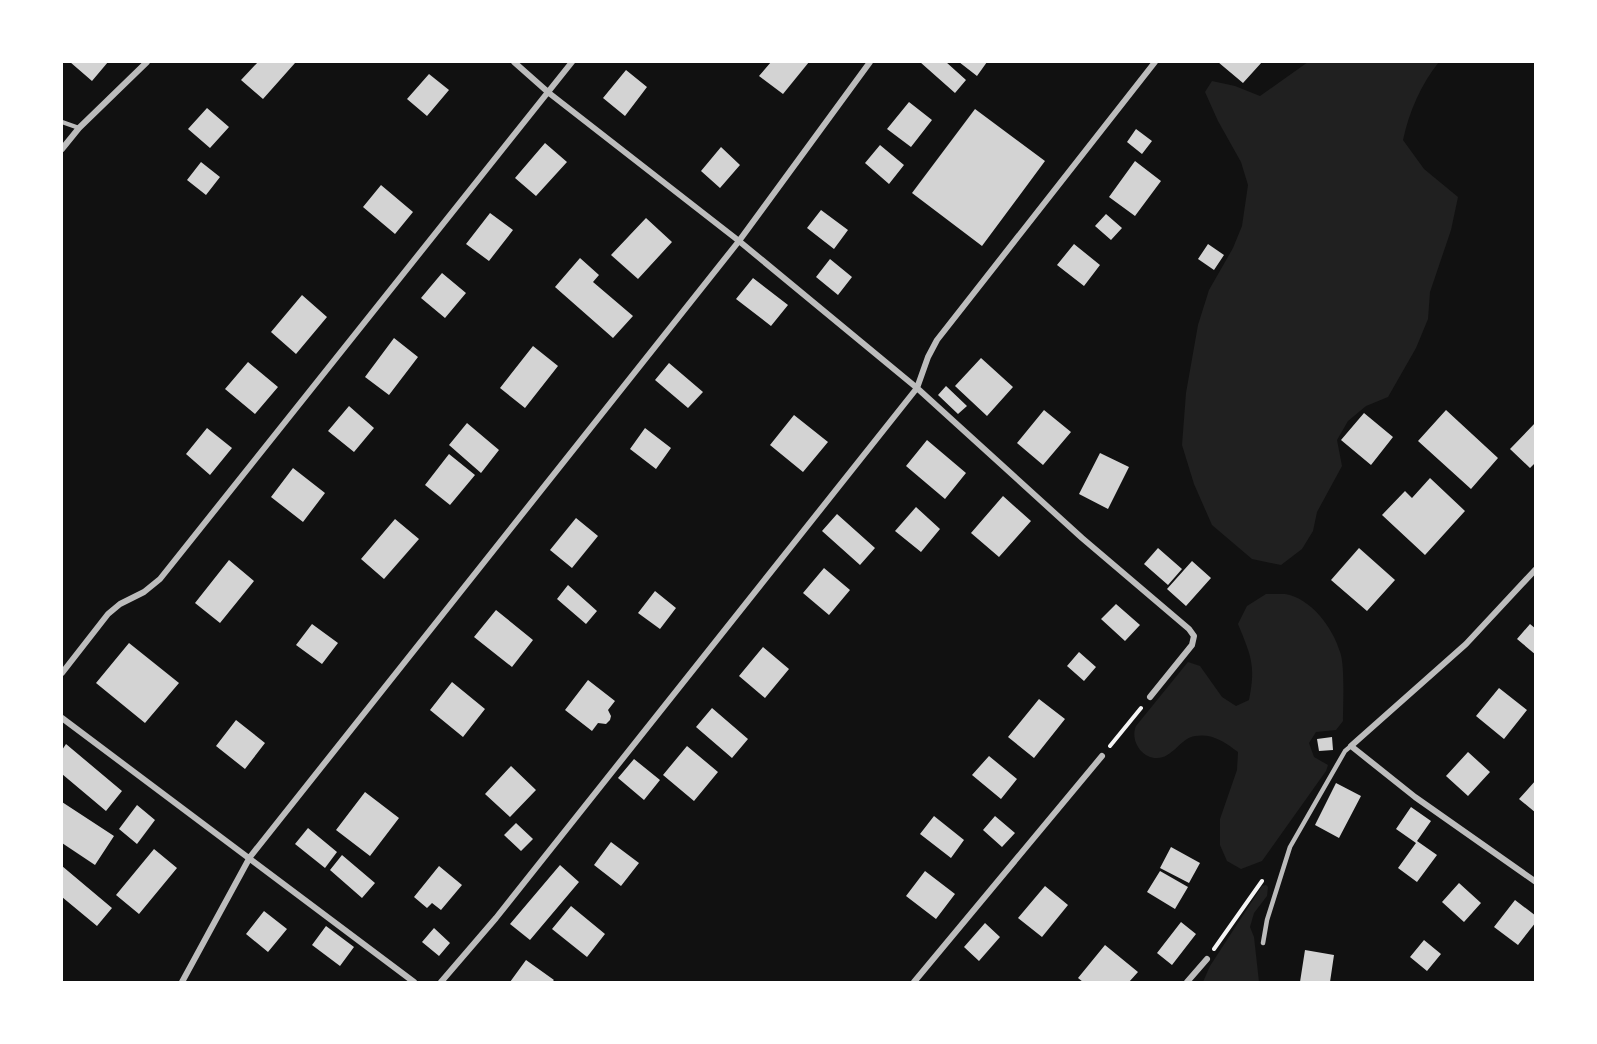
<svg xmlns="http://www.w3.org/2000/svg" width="1597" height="1044" viewBox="0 0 1597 1044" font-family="Montserrat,sans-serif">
	<rect width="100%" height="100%" fill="#111"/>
	<!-- green -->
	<path fill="#202020" d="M1308,62H1439C1421,84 1409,112 1403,140L1424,169L1458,197L1451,230L1430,292L1428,319L1416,348L1388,397L1366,406L1348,421L1337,440L1342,466L1317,512L1313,531L1302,549L1281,565L1252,559L1212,525L1194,484L1182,445L1186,393L1198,325L1209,290L1233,248L1242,226L1248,185L1241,162L1218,121L1205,92L1212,81L1235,86L1260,96Z
		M1266,594C1272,594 1279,594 1285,594C1311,598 1333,628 1340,652C1345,665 1343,704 1343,721L1336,730L1316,732L1309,743L1314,757L1328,765L1326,771L1262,861L1241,869L1227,861L1220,845V819L1237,770L1238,752C1225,742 1212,733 1195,736C1182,738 1175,753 1163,757C1145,763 1129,742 1136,726L1188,662L1200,666L1222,697L1236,706L1249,700C1256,665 1251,656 1238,624L1247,606Z
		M1266,885L1268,887L1267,896L1254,913L1250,927L1254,937L1259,982H1203L1210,966L1262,886Z"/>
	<!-- building -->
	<path fill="#d3d3d3" d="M70,62H108L92,81Z
		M258,62L295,63L263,99L241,80Z
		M771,62H809L783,94L759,76Z
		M920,62H946L966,80L955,93Z
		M959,62H987L977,76Z
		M1218,62H1262L1243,83Z
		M626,70L647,87L625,116L603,98Z
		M429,74L449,90L427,116L407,99Z
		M909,102L932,120L911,147L887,129Z
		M207,108L229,127L210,148L188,129Z
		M975,109L1045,161L982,246L912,193Z
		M1136,129L1152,141L1142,154L1127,142Z
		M545,143L567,162L536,196L515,178Z
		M880,145L904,165L889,184L865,163Z
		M721,147L740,165L720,188L701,171Z
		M1135,161L1161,181L1135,216L1109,197Z
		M201,162L220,177L206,195L187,180Z
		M381,185L413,212L395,234L363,207Z
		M821,210L848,230L834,249L807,228Z
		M490,213L513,230L489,261L466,244Z
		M1106,214L1122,228L1111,240L1095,226Z
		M646,218L672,242L638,279L611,255Z
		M1074,244L1100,265L1084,286L1057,265Z
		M1208,244L1224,255L1214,270L1198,259Z
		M580,258L599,275L593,282L633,316L613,338L555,287Z
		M830,259L852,277L838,295L816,277Z
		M442,273L466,293L445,318L421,298Z
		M753,278L788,305L771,326L736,299Z
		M302,295L327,317L296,354L271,332Z
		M394,338L418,357L389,395L365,377Z
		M533,346L558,366L525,408L500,388Z
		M981,358L1013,387L987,416L955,386Z
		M248,362L278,387L255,414L225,389Z
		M669,363L703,392L688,408L655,380Z
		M946,386L967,406L958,414L938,395Z
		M349,406L374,428L354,452L328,431Z
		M1044,410L1071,432L1043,465L1017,443Z
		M1446,410L1498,458L1471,489L1418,441Z
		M1364,413L1393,437L1371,465L1341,440Z
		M794,415L828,442L803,472L770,445Z
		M1536,422V462L1530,468L1510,449Z
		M467,423L499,450L481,473L449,445Z
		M207,428L232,448L210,475L186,454Z
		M645,428L671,448L656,469L630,449Z
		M927,440L966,473L945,499L906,466Z
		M1100,453L1129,467L1108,509L1079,494Z
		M449,454L475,475L450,505L425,485Z
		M293,468L325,493L303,522L271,497Z
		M1430,478L1465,511L1425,555L1382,515L1405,491L1412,498Z
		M1003,496L1031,521L999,557L971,533Z
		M916,507L940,529L921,552L895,531Z
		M837,514L875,548L860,565L822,531Z
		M576,518L598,536L572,568L550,550Z
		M395,519L419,539L384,579L361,559Z
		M1158,548L1182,569L1168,585L1144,564Z
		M1359,548L1395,580L1367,611L1331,580Z
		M229,560L254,581L220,623L195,603Z
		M1192,561L1211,578L1186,606L1167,589Z
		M824,568L850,590L829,615L803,593Z
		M568,585L597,611L586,624L557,599Z
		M655,591L676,608L660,629L638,613Z
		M1116,604L1140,625L1125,641L1101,619Z
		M496,610L533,640L512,667L474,637Z
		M312,624L338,643L322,664L296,645Z
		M1530,624L1536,629V655L1517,639Z
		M129,643L179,683L145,723L96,683Z
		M763,647L789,669L765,698L739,676Z
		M1079,652L1096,667L1084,681L1067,666Z
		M588,680L615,701L608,710L611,716L610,720L606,724L598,723L592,731L565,710Z
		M452,682L485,709L463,737L430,710Z
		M1499,688L1527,710L1504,739L1476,716Z
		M1039,699L1065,719L1034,758L1008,737Z
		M712,708L748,739L732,758L696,727Z
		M236,720L265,743L245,769L216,746Z
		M1332,737L1333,750L1319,751L1317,739Z
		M66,744L122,791L106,811L62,774V750Z
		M687,746L718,772L694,801L663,775Z
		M1468,752L1490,772L1468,796L1446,776Z
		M989,756L1017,779L1001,799L972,775Z
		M634,759L660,780L644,800L618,778Z
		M511,766L536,790L510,817L485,794Z
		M1536,780V813L1519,799Z
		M1336,783L1361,796L1339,838L1315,825Z
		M365,792L399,818L370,856L336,830Z
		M62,802L114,836L95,865L62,843Z
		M137,805L155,820L137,844L119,829Z
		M1411,807L1431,821L1417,841L1437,855L1417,882L1398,868L1416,843L1396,829Z
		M934,816L964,840L951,858L920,834Z
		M995,816L1015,833L1002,847L983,830Z
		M516,823L533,839L521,851L504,835Z
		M308,828L337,852L325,868L295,844Z
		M611,842L639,863L621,886L594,865Z
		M1171,847L1200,863L1189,883L1160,868Z
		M154,849L177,868L139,914L116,895Z
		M342,855L375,883L362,898L330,870Z
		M560,865L579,882L530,940L510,924Z
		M62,866L112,908L97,926L62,897Z
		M439,866L462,885L441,910L432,903L427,908L414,897Z
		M925,871L955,894L936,919L906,896Z
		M1160,871L1188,887L1175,909L1147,892Z
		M1459,883L1481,903L1464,922L1442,902Z
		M1045,886L1068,905L1042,937L1018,918Z
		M1515,900L1536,916V922L1518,945L1494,927Z
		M571,906L605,934L587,957L552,929Z
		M264,911L287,929L268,952L246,934Z
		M1181,922L1196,934L1172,965L1157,953Z
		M985,923L1000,937L979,961L964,947Z
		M326,926L354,947L340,966L312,945Z
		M434,928L450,943L439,956L422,942Z
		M1424,940L1441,954L1427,971L1410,957Z
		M1105,945L1138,972L1129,982H1083L1078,978Z
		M1305,950L1334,955L1330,982H1300Z
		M526,960L554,980L552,982H510Z"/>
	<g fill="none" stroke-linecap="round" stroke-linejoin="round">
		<!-- path -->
		<path stroke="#f5f5f5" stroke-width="4" d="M1110,746L1141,708
			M1214,949L1262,881"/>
		<!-- service -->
		<path stroke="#bcbcbc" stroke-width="4.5" d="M62,122L79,128
			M1263,943L1267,920L1290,847L1345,751L1351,746"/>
		<!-- minor -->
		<path stroke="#bcbcbc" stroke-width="6" d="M514,62L549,93L739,241L917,388L1082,538L1189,629L1194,636L1192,645L1150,697
			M62,149L79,128L147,62
			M1536,569L1466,644L1351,746L1415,797L1536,882
			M62,673L108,614L120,604L144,592L160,579L572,62
			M62,718L414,982
			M182,982L250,857L739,241L870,62
			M441,982L496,918L917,388L928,357L937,340L1155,62
			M914,982L1102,756
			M1187,982L1207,959"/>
	</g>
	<!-- border -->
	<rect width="1597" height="1044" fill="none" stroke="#ffffff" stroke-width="126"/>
</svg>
